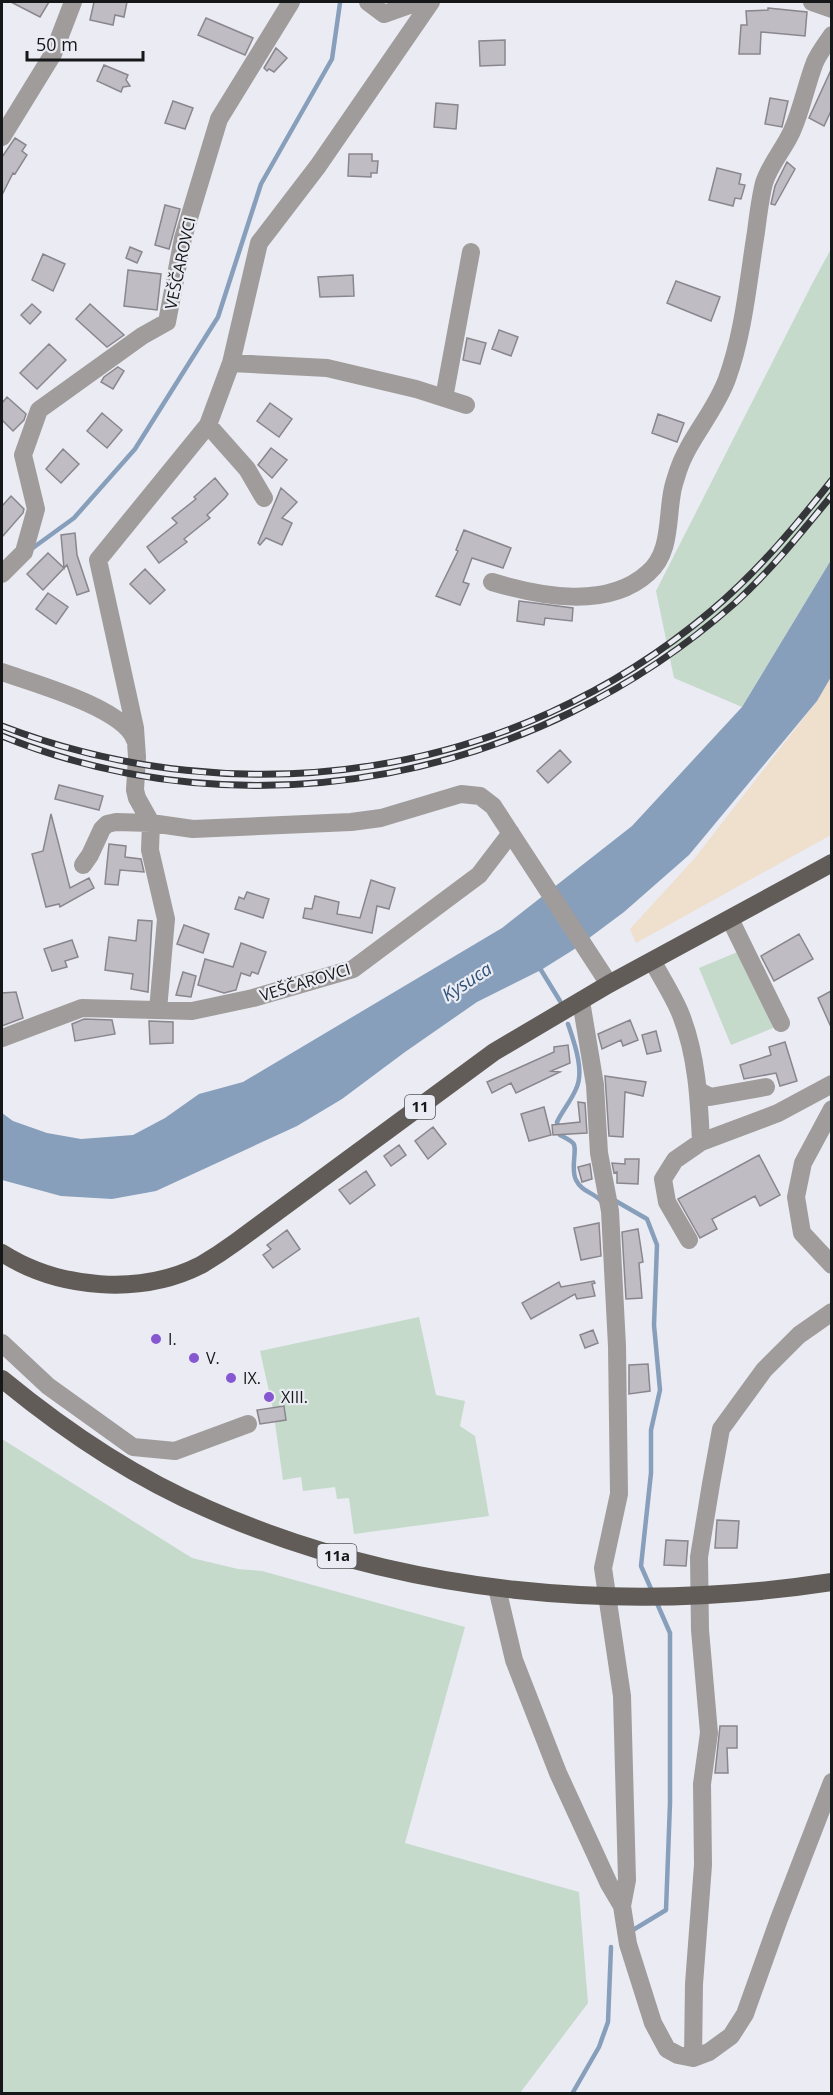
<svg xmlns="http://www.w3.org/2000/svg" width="833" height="2095" viewBox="0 0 833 2095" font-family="'Open Sans',sans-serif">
	<rect width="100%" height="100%" fill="#eaebf3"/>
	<!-- commercial -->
	<path fill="#efdfcd" d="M831,677V835L636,943L630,929L694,859L817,701Z"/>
	<!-- green -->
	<path fill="#c5dacb" d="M831,249V560L742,707L674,678L656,591L812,284Z
		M740,951L773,1028L731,1045L699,968Z
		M419,1317L436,1395L465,1401L460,1426L475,1436L489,1516L354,1534L349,1498L337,1499L335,1487L303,1491L301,1477L283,1480L273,1409L260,1351Z
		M2,1439L192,1558L238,1569L262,1571L465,1627L405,1843L579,1892L588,2003L520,2093H2Z"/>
	<!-- water -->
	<path fill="#879fbb" d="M831,560V677L817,701L689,855L624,912L573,950L541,970L477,1002L405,1052L342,1099L297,1126L156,1191L112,1199L61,1196L2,1180V1113L13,1121L47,1133L81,1139L133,1135L165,1118L199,1094L243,1082L502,928L632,826L742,707Z"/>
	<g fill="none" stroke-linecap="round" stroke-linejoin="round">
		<!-- stream -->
		<path stroke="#879fbb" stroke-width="4.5" d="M30,550L74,518L135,449L218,317L261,184L332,59L340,3
			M537,966L541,970L560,1001
			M568,1024C574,1042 585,1071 576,1089C571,1101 562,1111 557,1122L560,1135C564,1137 570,1140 573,1143C578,1148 570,1169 576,1180C582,1192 593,1192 601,1201
			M614,1200L647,1219L657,1245L654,1325L660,1390L651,1430V1473L641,1566L652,1591
			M633,1930L666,1910L670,1803V1633L656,1601
			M572,2094L599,2047L608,2022L611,1947"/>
	</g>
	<!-- building -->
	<path fill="#c0bcc3" stroke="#8a868d" stroke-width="1.5" d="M11,2H49L40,17Z
		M94,2H127L124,17L115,15L113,25L90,20Z
		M768,8L807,12L805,36L761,32L760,54H739L741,25H747L746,11L768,10Z
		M206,18L253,38L245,55L198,35Z
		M505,40V65L480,66L479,41Z
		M276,48L287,58L274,72L269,69L267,71L264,68Z
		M104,65L128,75L126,80L130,86L123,87L121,92L97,81Z
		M831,70V111L824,126L809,118Z
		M770,98L788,101L782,127L765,124Z
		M173,101L193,108L185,129L165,123Z
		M436,103L458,105L456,129L434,127Z
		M15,138L26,145L22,151L27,155L15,174L13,173L2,195V157Z
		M349,154H372V161H378L377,173H371V177L348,176Z
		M787,162L795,169L775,205L771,204L775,186Z
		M717,168L741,174L739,184L745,185L741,199L735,198L733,206L709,200Z
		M165,205L180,209L169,249L155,245Z
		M130,247L142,252L137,263L126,258Z
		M43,254L65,264L53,291L32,280Z
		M128,270L161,274L157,310L124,306Z
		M353,275L354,296L320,297L318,277Z
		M676,281L720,297L711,321L667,303Z
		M32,304L41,312L30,324L21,315Z
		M90,304L124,335L107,347L76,319Z
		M499,330L518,337L511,356L492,349Z
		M467,338L486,343L480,364L463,360Z
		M49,344L66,360L37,389L20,373Z
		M118,367L124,371L113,389L101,382L104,377Z
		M7,397L26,414L24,420L13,431L2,420V403Z
		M270,403L292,419L279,437L257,421Z
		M102,413L122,430L107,448L87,431Z
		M658,414L684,423L677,442L652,433Z
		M271,448L287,460L272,478L258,465Z
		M63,449L79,464L61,483L46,469Z
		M215,478L228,494L225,498L207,515L210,518L184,539L187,542L159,563L147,547L177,523L172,518L196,499L194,497Z
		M281,488L297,502L282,518L292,523L282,545L266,538L260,545L258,543Z
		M11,496L24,509L23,513L2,537V506Z
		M464,530L511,548L503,568L472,558L463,582L469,584L460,605L436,596L458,551L456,550Z
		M75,533L77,555L89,591L77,595L67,565L43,590L27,574L48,553L64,568L61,535Z
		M145,569L165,590L150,604L130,584Z
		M48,593L68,607L56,624L36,609Z
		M519,601L573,608L572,621L545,618L544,625L517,621Z
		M560,750L571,762L548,783L537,771Z
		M59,785L103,796L99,810L55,799Z
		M51,814L70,888L89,878L94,888L60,907L59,904L46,907L32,854L43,851Z
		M109,844L126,846L125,857L141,859L144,872L120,870L118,885L105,884Z
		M371,880L395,888L389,909L377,906L372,933L303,918L305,908L312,909L315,896L339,902L337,914L360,918Z
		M247,892L269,899L263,918L235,909L239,897L244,899Z
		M138,920L152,921L148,992L131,989L133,974L105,970L109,937L136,941Z
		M184,925L209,934L203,953L177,944Z
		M799,934L813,959L774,981L761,956Z
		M72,940L78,957L65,961L67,967L52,971L44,949Z
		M241,943L266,952L258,974L252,972L250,976L241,973L236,990L224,993L198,985L205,959L233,967Z
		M183,972L196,976L191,997L176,995Z
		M831,991V1027L818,998Z
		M16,992L23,1018L2,1026V993Z
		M84,1019L112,1020L115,1034L75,1041L72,1024Z
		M630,1020L638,1040L623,1046L621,1040L602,1049L598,1034Z
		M149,1021L173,1022V1043L150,1044Z
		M656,1031L661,1051L647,1054L642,1035Z
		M785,1042L797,1081L780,1086L776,1073L744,1079L740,1065L771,1055L769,1047Z
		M568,1045L570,1063L551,1071L560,1072L516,1093L511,1083L492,1093L487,1082L554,1052V1047Z
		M605,1076L646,1082L643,1096L625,1092L623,1137L609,1136Z
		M578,1102L585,1103L587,1133L553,1135L552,1125L580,1122Z
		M544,1107L551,1135L529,1141L521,1114Z
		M433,1127L446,1144L428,1159L415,1141Z
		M399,1145L406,1155L391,1166L384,1156Z
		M759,1155L780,1195L760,1206L755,1196L712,1219L717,1229L700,1238L678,1199Z
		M625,1159H639L638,1184L617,1183V1172L614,1173L612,1163L625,1164Z
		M590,1164L592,1179L582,1182L578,1167Z
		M366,1171L375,1185L350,1204L339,1190Z
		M599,1223L601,1256L581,1260L574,1228Z
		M638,1229L643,1262L639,1263L642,1298L626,1299L622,1232Z
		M287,1230L300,1249L273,1268L263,1255L271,1249L267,1245Z
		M594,1281L595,1283L592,1284L595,1296L577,1299L575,1294L531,1319L522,1303L559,1282L561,1287Z
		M593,1330L598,1343L585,1348L580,1335Z
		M648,1364L650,1391L629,1394V1365Z
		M284,1406L286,1420L260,1424L257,1410Z
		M717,1520L739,1521L737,1548H715Z
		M666,1540L688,1541L686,1566L664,1565Z
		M720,1726H737V1748H727L728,1773H715Z"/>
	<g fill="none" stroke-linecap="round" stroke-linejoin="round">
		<!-- minor -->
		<path stroke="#a09c9b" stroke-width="18" d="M368,2L384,14L418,2
			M812,2L832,9
			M2,137L53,54L73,2
			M231,363L327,368L416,389L466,405
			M444,398L471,252
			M208,425L247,469L264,498
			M2,574L24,552L36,509L23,455L39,410L142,336L167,322L183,238L219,119L291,2
			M492,582C539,596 607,610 648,573C671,553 667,520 672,493C673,485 676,478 678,471C689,438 715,412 727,379C744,332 748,281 756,232C758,216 760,199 764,183C770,164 784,149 792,131C802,109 806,85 815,62C819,53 826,44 832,35
			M2,672C33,683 124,708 135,740
			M83,865L90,855L102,829L107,824L116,822L151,823L193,829L351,822L381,818L461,794L480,796L493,806L609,984
			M730,919L781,1023
			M653,962C662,979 674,997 681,1015C697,1056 699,1099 701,1142
			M581,1001L595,1085L599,1153L610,1211L617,1346L619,1494L603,1568L622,1696L627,1880L622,1906L628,1944L653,2023L667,2049L678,2055L693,2058L709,2052L731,2036L745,2014L779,1919L832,1782
			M158,1010L166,919L150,850L151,823L137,798L135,790L137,757L135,728L98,560L208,425L231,363L259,243L318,166L431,2
			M2,1038L82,1008L192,1011L253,998L353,969L479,875L511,833
			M698,1090L710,1097L766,1087
			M832,1109L803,1163L796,1197L802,1233L832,1265
			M689,1240L667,1202L663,1179L675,1160L701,1142L778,1113L832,1084
			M2,1343L48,1386L133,1447L175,1451L248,1424
			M497,1588L514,1660L558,1773L609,1884L622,1906
			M693,2058L694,1984L703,1865L702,1784L709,1733L700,1630L699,1557L711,1484L721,1429L764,1370L799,1335L832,1312"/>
		<!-- major -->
		<path stroke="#615c58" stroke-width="18" d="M2,1253C59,1289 140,1296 201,1265C213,1258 225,1250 236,1242L494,1052L609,984L832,863
			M2,1379C64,1430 133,1477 208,1509C402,1595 623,1614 832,1582"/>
		<defs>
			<path id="rail" d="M2,726C242,818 513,778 711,611C757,572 795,527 832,480
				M2,736C250,837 536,779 735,603C771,570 801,533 832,495"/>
		</defs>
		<!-- rail casing -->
		<use href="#rail" stroke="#353639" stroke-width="7"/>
		<!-- rail -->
		<use href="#rail" stroke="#eaebf3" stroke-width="4.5" stroke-dasharray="14" stroke-linecap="butt"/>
	</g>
	<!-- markers -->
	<g fill="#8557d0" stroke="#eaebf3" stroke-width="2">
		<circle cx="156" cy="1339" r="6"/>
		<circle cx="194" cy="1358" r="6"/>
		<circle cx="231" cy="1378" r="6"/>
		<circle cx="269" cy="1397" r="6"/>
	</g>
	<g text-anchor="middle" stroke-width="4.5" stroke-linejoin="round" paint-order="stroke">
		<!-- shield labels -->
		<g fill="#eaebf3" stroke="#56575a" stroke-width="1.5">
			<rect x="405" y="1095" width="30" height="24" rx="4.5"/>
			<rect x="317.5" y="1544" width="39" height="24" rx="4.5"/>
		</g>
		<g font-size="15" font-weight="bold" fill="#161719">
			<text x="420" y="1112">11</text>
			<text x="337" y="1561">11a</text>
		</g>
		<!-- street labels -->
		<g font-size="16" fill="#161719" stroke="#eaebf3">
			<text transform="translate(180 263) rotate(-78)" y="6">VEŠČAROVCI</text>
			<text transform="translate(305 982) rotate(-17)" y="6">VEŠČAROVCI</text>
		</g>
		<!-- poi labels -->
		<g font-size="16" fill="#161719" stroke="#eaebf3" text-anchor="start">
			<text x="168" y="1345">I.</text>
			<text x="206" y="1364">V.</text>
			<text x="243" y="1384">IX.</text>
			<text x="281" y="1403">XIII.</text>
		</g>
		<!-- water labels -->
		<g font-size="18" font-style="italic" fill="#2e527a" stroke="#eaebf3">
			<text transform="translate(467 982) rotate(-33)" y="6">Kysuca</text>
		</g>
	</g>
	<!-- border -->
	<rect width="833" height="2095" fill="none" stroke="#161719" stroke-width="6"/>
	<!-- scale -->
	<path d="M27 51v9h116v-9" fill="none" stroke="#161719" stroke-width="3"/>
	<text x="36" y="51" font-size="18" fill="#161719" stroke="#eaebf3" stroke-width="4.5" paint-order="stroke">50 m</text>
</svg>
